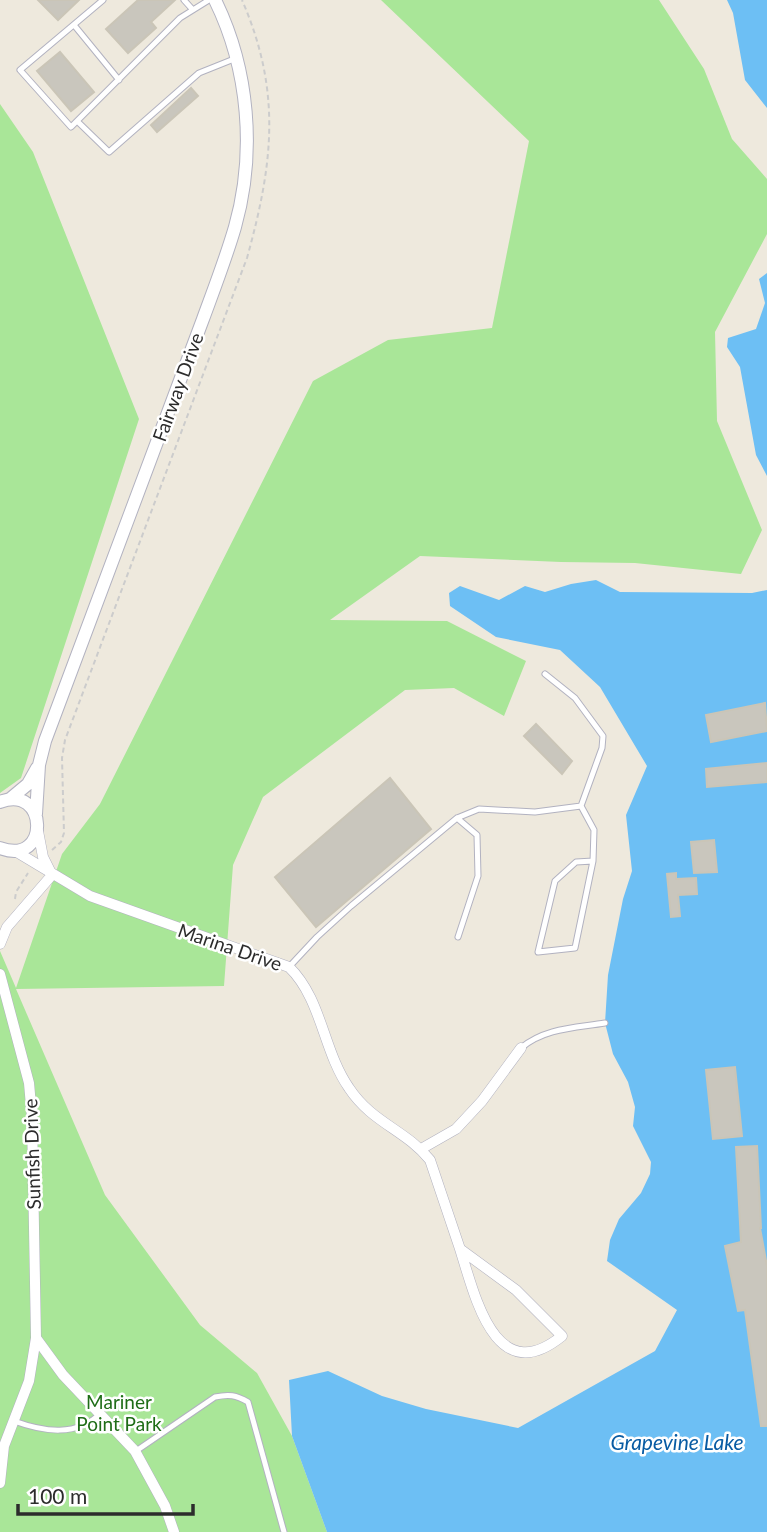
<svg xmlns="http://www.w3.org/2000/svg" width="767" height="1532" viewBox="0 0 767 1532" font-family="Lato,sans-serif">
	<rect width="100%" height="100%" fill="#eee9dd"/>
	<!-- green -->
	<path fill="#a9e698" d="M381,0H659L704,69L732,139L767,179V234L715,332L717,421L762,530L741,574L635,563L561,562L420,556L330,620L447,621L526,661L504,716L454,688L405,690L263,797L233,865L224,986L16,989L105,1195L200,1325L257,1373L292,1436L327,1532H0V951L16,988L62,854L100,804L313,381L388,340L492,328L529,141Z
		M0,104L33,152L139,419L21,778L0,793Z"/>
	<!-- water -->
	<path fill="#6dbff4" d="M727,0H767V108L745,80L733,13Z
		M767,273V476L756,455L740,367L727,347L728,338L756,329L765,303L759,279Z
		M596,580L620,592L752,593L767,590V1532H327L292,1436L289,1380L328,1371L382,1396L426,1409L518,1428L655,1351L677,1310L607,1261L610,1240L619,1219L641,1193L650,1174L651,1162L633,1126L635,1107L628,1082L613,1054L605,1023L608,975L623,899L632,871L626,815L647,766L600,687L560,650L496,637L450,606L449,593L460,586L499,600L525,586L545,592L571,584Z"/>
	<!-- building -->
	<path fill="#c9c6bd" stroke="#cac5b7" stroke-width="2" d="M38,0H79L58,20Z
		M138,0H175L151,22L156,28L128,53L106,29Z
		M60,52L94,92L71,111L37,71Z
		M191,88L198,96L157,132L151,125Z
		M765,703L767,731L711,742L706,715Z
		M536,724L572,761L562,774L524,736Z
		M767,763V782L707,787L706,769Z
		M390,778L431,829L316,927L275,877Z
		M714,840L717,872L694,873L691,842Z
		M676,873V879L696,878L697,894L678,895L680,916L671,917L667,874Z
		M735,1067L742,1136L713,1139L706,1070Z
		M757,1146L761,1228H760L767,1266V1426H761L745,1310L738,1311L725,1246L741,1242L736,1147Z"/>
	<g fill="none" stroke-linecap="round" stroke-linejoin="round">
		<defs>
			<path id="service" d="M103,0L20,70L71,127L180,18L209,0
				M184,0L193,10
				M74,25L119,80
				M77,121L109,152L199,73L234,59
				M581,806L594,830L593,861L575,948L538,952L555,881L576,862L593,861
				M457,818L477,835L478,876L458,937
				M289,967L317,937L351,906L457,818L479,809L535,812L581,806L602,748L603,736L575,698L545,674
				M521,1048C545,1028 575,1028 605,1023
				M14,1421C44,1432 77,1437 101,1413
				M136,1451L215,1397C229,1394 236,1395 248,1402L284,1532"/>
			<path id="minor" d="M38,831L43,857L50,871
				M15,851L90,896L289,967C322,999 323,1051 349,1088C372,1123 406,1130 430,1160L460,1249
				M0,944L7,927L52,875
				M0,974L29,1083L32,1117L36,1338L29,1381L4,1446L0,1483
				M421,1149L456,1129L482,1101L521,1048
				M460,1249L516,1290L562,1336C495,1390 475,1296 460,1249Z
				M36,1338L63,1375L135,1451L165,1506L174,1532"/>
			<path id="tertiary" d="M10,799L28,784L37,768
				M0,802C48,783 51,867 0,848
				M36,814L39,765L45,741L203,319C214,289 226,258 235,227C256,153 249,69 215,0"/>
		</defs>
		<!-- service casing -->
		<use href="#service" stroke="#b2b2c0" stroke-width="7"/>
		<!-- minor casing -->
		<use href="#minor" stroke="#b2b2c0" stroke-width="11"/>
		<!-- tertiary casing -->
		<use href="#tertiary" stroke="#b2b2c0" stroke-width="14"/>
		<!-- path -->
		<path stroke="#ccc" stroke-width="2" stroke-dasharray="5 3.5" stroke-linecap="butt" d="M52,850L61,842L64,833L62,758L65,740L247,258C273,164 282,92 242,0
			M15,899L16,892L28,873"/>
		<!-- service -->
		<use href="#service" stroke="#fff" stroke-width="5"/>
		<!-- minor -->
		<use href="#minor" stroke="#fff" stroke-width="10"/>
		<!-- tertiary -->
		<use href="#tertiary" stroke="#fff" stroke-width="12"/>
	</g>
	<g text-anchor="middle" stroke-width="5" stroke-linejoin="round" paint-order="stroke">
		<!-- street labels -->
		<g font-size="19" fill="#2c2c2c" stroke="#fff">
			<text transform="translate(178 387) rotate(-70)" y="7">Fairway Drive</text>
			<text transform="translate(230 947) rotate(19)" y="7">Marina Drive</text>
			<text transform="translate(32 1154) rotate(-92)" y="7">Sunfish Drive</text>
		</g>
		<!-- park labels -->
		<g font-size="19" fill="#1f6d17" stroke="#fff">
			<text x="119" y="1409">Mariner<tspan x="119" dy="22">Point Park</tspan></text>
		</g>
		<!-- water labels -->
		<g font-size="21" font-style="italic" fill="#085ba3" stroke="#fff">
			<text x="677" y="1450">Grapevine Lake</text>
		</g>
	</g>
	<!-- scale -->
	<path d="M18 1504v10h175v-10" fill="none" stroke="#2c2c2c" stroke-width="3.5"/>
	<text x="28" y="1504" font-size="21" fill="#2c2c2c" stroke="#ffffff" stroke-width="5" paint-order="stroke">100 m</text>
</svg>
